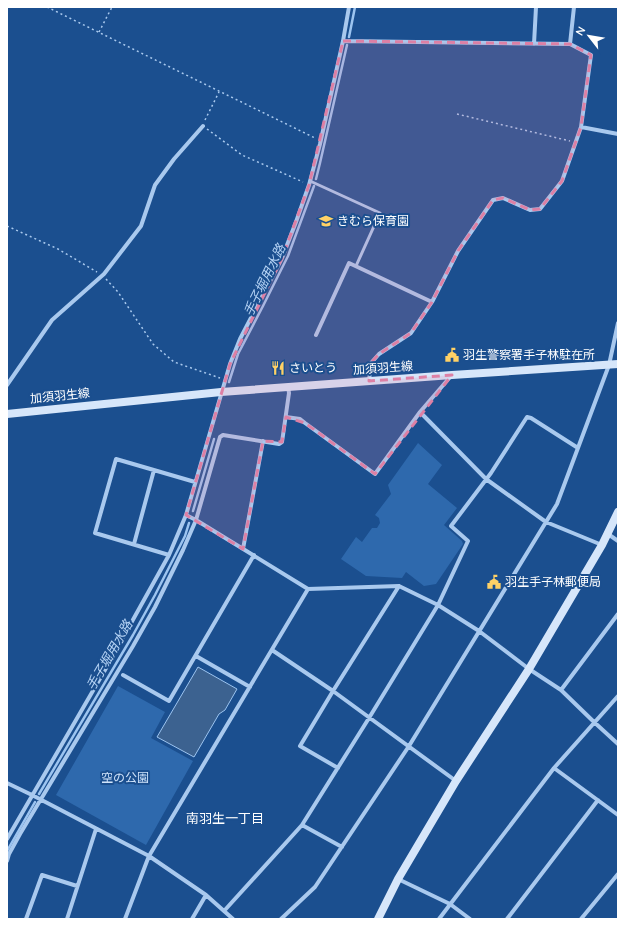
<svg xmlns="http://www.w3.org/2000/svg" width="625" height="926" viewBox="0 0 625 926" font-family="Quicksand,'Noto Sans JP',sans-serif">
	<rect width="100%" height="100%" fill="#1b4f8f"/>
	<!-- green -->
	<path fill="#2e69ad" d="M418,443L442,465L428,484L457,508L444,525L462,541L463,544L436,584L424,586L406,572L402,578L366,576L341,559L356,537L362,542L372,528H377L380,523L379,518L375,515L391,494L388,485Z
		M118,686L165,712L151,738L193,761L146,845L56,795Z"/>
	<!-- water -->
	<path fill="#3c6290" stroke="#9cc4f0" d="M198,667L237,689L225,710L219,714L194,757L157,737Z"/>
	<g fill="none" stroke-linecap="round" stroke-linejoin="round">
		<!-- stream -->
		<path stroke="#9cc4f0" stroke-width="2.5" d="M349,37L355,7
			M316,179L320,163L347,45
			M229,382L238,354L263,306L288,256L314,186
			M193,511L214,439
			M39,794L133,635L155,595L185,536L189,523
			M7,851L35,802"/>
		<!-- path -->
		<path stroke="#a9c9ee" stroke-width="1.5" stroke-dasharray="2 3" stroke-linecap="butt" d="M47,7L315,138
			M99,32L112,7
			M457,114L570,141
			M205,120L219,92
			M207,129L242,155L303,182
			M7,226L58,249L97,272
			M106,279L118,292L153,344L174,362L220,378"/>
		<!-- lane -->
		<path stroke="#a9c9ee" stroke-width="3" d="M310,181L380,213L356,266"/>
		<!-- street -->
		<path stroke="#a9c9ee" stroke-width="4" d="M343,41L570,44L591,55L581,127L618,134
			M534,44L536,7
			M570,44L574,7
			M316,335L349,263L432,302
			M451,376L420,412L486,479L546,522L602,545
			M369,381L371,363L379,354L411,333L432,302L458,251L493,200L503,198L530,210L540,209L562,181L581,127
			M7,385L52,320L104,274L141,226L155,185L174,159L203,126
			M286,417L300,419L305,423L375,474L420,412
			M186,515L196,520L308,589L399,586L438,605L479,631L529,669L561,690L594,722L618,744
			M608,534L618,541
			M134,544L154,470
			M243,549L263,441
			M169,555L95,533L116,459L195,482
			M272,650L333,691L456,781
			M196,656L250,687
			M123,675L169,701L254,555
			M561,690L618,614
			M338,768L300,746L333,691L399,586
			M554,768L618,815
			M7,783L32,795L149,856L147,861L125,919
			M302,825L342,847
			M7,839L105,670L169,555L186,515L230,364L240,339L282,258L296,222L309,185L320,144L343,41L349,7
			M7,861L9,854L20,834L133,646L155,607L183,550L196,520L220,437L223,435L279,444L282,442L289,393L288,387
			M398,879L450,904L470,919
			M224,911L302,825L369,718L438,605L468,541L451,526L491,473L527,417L531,418L578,448
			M26,919L42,875L77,886
			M67,919L96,829
			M192,919L206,895
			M233,919L206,895L149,856L308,589
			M281,919L315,887L409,746L557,504L609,365L618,323
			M439,919L554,768L618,696
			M507,919L598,800
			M581,919L618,874"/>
		<!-- secondary -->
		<path stroke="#d6e6fa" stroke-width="8" d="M7,414L221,392L452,375L618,364
			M378,919L398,879L456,781L529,669L602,545L618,512"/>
	</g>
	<!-- marked area -->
	<path fill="#dd80a5" fill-opacity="0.2" stroke="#dd80a5" stroke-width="3" stroke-dasharray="8 5" stroke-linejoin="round" d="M343,41L570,44L591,55L581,127L562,181L540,209L530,210L503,198L493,200L458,251L432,302L411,333L379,354L371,363L369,381L452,375L375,474L305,423L286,417L282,442L263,441L243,549L186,515L230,364L282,258L309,185Z"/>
	<!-- icons -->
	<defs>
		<symbol id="school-bare" viewBox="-9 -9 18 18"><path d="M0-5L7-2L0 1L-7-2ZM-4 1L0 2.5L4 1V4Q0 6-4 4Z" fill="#ffd166" stroke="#1b4f8f" stroke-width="2.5" paint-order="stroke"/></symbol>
		<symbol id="civic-bare" viewBox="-9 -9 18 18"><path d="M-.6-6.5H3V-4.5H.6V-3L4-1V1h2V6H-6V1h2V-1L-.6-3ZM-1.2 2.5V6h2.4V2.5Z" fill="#ffd166" stroke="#1b4f8f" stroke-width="2.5" paint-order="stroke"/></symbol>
		<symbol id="restaurant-bare" viewBox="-9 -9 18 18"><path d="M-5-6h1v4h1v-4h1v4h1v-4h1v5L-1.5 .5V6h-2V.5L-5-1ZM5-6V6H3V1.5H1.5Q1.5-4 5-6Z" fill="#ffd166" stroke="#1b4f8f" stroke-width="2.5" paint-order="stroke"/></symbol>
	</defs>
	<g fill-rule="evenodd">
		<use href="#school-bare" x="316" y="211" width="20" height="20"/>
		<use href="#civic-bare" x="442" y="345" width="20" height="20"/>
		<use href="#restaurant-bare" x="268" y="358" width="20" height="20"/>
		<use href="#civic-bare" x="484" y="572" width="20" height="20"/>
	</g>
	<g text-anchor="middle" stroke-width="4" stroke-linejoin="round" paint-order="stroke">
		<!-- poi labels -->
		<g font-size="12" fill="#fff" stroke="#1b4f8f" text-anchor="start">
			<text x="337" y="225">きむら保育園</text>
			<text x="463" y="359">羽生警察署手子林駐在所</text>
			<text x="289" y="372">さいとう</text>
			<text x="505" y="586">羽生手子林郵便局</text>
		</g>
		<!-- street labels -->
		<g font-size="12" fill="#fff" stroke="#1b4f8f">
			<text transform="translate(383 368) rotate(-4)" y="4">加須羽生線</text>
			<text transform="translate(60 396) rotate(-6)" y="4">加須羽生線</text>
		</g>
		<!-- park labels -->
		<g font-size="12" fill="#cfe3fa" stroke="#1b4f8f">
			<text x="125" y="782">空の公園</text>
		</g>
		<!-- water labels -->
		<g font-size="13" font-style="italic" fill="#b5d3f5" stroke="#1b4f8f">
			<text transform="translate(264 280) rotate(-64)" y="5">手子堀用水路</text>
			<text transform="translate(109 655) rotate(-60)" y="5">手子堀用水路</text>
		</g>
		<!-- neighbourhood labels -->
		<g font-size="13" fill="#fff" stroke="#1b4f8f">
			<text x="225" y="823">南羽生一丁目</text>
		</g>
	</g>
	<!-- border -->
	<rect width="625" height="926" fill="none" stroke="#ffffff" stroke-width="16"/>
	<!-- north arrow -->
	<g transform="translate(589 36) rotate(301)" stroke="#1b4f8f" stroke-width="3" paint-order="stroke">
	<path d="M0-3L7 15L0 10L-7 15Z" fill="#ffffff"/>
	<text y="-6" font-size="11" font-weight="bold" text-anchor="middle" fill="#ffffff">N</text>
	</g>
</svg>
